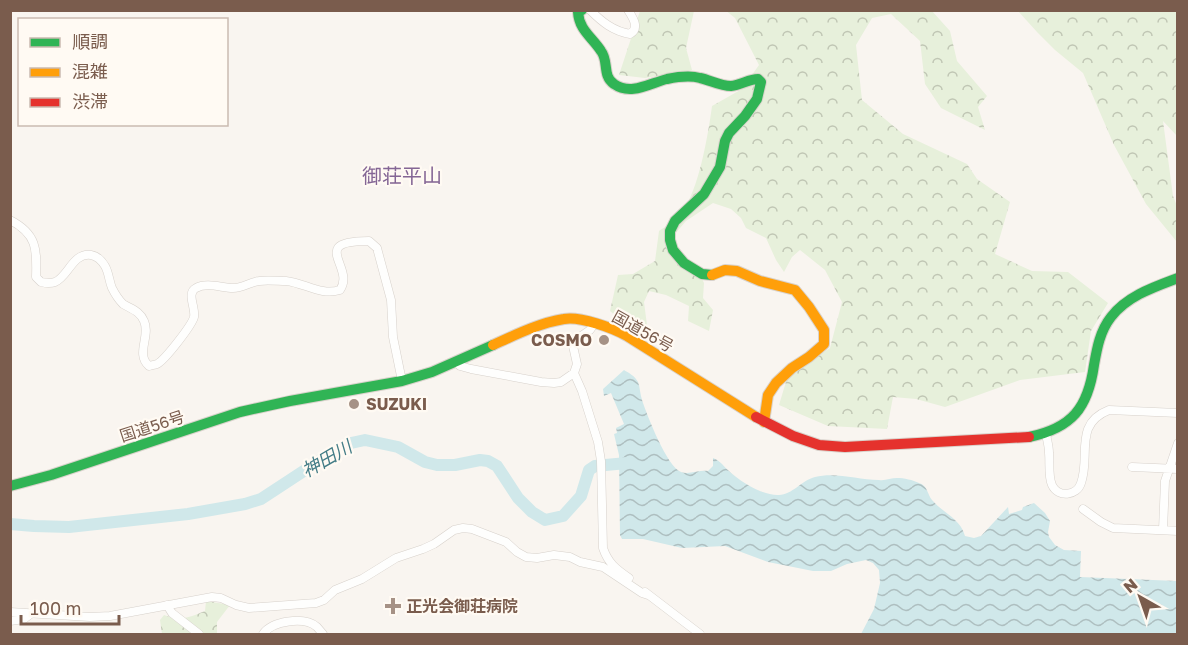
<svg xmlns="http://www.w3.org/2000/svg" width="1188" height="645" viewBox="0 0 1188 645" font-family="'Golos Text','Noto Sans JP',sans-serif">
	<defs>
		<pattern id="forest-crowns" width="20" height="18" patternUnits="userSpaceOnUse" patternTransform="scale(1.5)"><rect width="20" height="18" fill="#e7f0db"/><path d="M2 6a3 3 0 1 1 6 0M12 15a3 3 0 1 1 6 0" fill="none" stroke="#c0c6b4"/></pattern>
		<pattern id="water-waves" width="16" height="10" patternUnits="userSpaceOnUse" patternTransform="scale(1.5)"><rect width="16" height="10" fill="#d0e8ea"/><path d="M0 5q4-4 8 0t8 0" fill="none" stroke="#aebfc0"/></pattern>
	</defs>
	<rect width="100%" height="100%" fill="#f9f5f0"/>
	<!-- forest -->
	<path fill="url(#forest-crowns)" d="M725,10L932,11L950,31L957,61L987,96L978,107L985,130L941,108L925,84L920,41L891,14L872,18L856,45L862,100L903,134L967,164L977,179L1010,202L995,254L1032,271L1068,272L1108,303L1091,331L1085,372L1020,380L945,407L916,399L893,397L887,429L828,426L779,405L788,375L830,348L842,302L825,270L800,250L792,257L784,272L776,260L766,238L746,228L741,218L731,209L713,203L686,221L675,234L670,253L680,267L699,273L704,283L703,298L713,310L709,331L688,321L689,306L666,295L649,291L644,302L647,325L624,323L610,311L618,275L633,274L655,261L659,231C666,226 676,221 681,214C699,190 708,135 712,106L742,89L759,65L735,18Z
		M640,11H694L686,48L692,70L645,78L619,75Z
		M1018,11H1177V136L1163,121L1173,196L1177,206V242L1146,204L1114,145L1083,73L1055,50L1037,32Z
		M206,601L230,605L217,622V634H162L160,620L164,615C181,621 188,618 205,611Z"/>
	<!-- water -->
	<path fill="url(#water-waves)" d="M624,370C629,373 635,376 638,382C640,387 640,394 642,400C647,415 667,467 681,472C688,475 699,470 708,471L713,466V458C721,461 724,467 730,472C741,482 763,496 779,495C792,495 802,480 815,477C836,472 858,480 879,480C885,481 891,478 897,478C904,478 913,480 919,483C928,486 927,494 932,500C944,514 960,518 965,536L974,538L981,536L1008,507L1009,514L1022,510L1023,507L1034,503L1045,513L1050,521L1048,532L1049,537L1055,545L1064,550L1081,551L1080,577L1177,581V634H861L874,609L880,583L879,570L873,563L866,560L847,564L831,571H813L768,562L725,546L682,548L643,539H622L620,535L619,455L614,434L617,433L616,428L624,424L611,393L604,396L603,389Z"/>
	<g fill="none" stroke-linecap="round" stroke-linejoin="round">
		<!-- river -->
		<path stroke="#d0e8ea" stroke-width="12" d="M10,524L34,526L69,527L188,514L245,504L261,499L322,459L351,443L365,440L398,447L425,462L437,465H455L480,460L488,461L497,466L518,498L532,512L545,520L563,516L581,496L589,470L595,466L627,463"/>
		<defs>
			<path id="street" d="M590,10C602,22 613,31 630,34C640,28 633,18 628,10
				M10,220C37,234 37,249 36,277L41,282C45,283 50,284 55,282C68,277 73,252 91,255C97,256 102,261 105,266C109,273 109,281 112,288C115,294 119,300 123,304C131,309 140,311 144,321C151,336 135,354 149,366C153,365 154,365 157,364C165,360 192,325 194,317C196,308 186,293 196,288C207,282 222,288 233,288C243,288 250,282 259,281C266,280 279,281 286,281C305,283 321,296 340,290C356,267 307,241 369,241L377,248L391,300L393,337L402,381
				M456,362L460,366L471,369L541,382L554,383L561,382L574,373L577,364L573,346L574,341L590,330L595,323
				M574,373L582,391L598,442L601,461L603,548C608,563 616,569 629,578
				M1046,434C1047,440 1049,446 1049,453C1050,463 1048,476 1052,485C1058,498 1077,496 1081,483C1091,456 1073,424 1109,410L1178,413
				M1132,467L1178,469
				M1083,509L1101,522L1113,528L1178,531
				M1163,530L1165,481L1178,443
				M645,592L700,634
				M167,605L172,613L199,634
				M10,612L90,617L110,616L212,597L221,598L236,605L249,608L316,603L324,600L335,590L362,579L396,558L423,549L434,544L454,530L463,528L472,529L506,542L517,552L526,557L537,558L554,555L570,557L580,562L603,567L642,593L648,595
				M10,621L24,619L32,613
				M263,634C272,621 304,616 317,627C317,627 323,634 323,634"/>
			<path id="fast" d="M582,10L578,12C579,30 592,37 601,51C609,61 602,76 614,84C631,96 650,83 667,79C677,77 689,75 700,78C710,80 720,86 731,86C741,85 749,79 758,79L761,82L757,99L745,116L729,133L725,141L720,167L704,194L675,221L670,231V240L673,250L684,263L702,274L712,275
				M1029,437C1072,428 1088,408 1094,365C1097,348 1100,331 1111,317C1127,296 1154,287 1178,278
				M10,486L51,475L240,412L290,401L402,381L432,372L493,345"/>
			<path id="slow" d="M712,275L725,270L737,271L760,281L795,290L809,307L824,330V344L809,357L792,368L776,383L768,395L764,422
				M493,345C515,335 539,323 564,319C580,316 613,328 627,336L756,417"/>
			<path id="jam" d="M756,417L793,436L819,445L845,447L1029,437"/>
		</defs>
		<!-- street casing -->
		<use href="#street" stroke="#d7d1cb" stroke-width="9"/>
		<!-- fast casing -->
		<use href="#fast" stroke="#d9d2cb" stroke-width="12"/>
		<!-- slow casing -->
		<use href="#slow" stroke="#d9d2cb" stroke-width="12"/>
		<!-- jam casing -->
		<use href="#jam" stroke="#d9d2cb" stroke-width="12"/>
		<!-- street -->
		<use href="#street" stroke="#fefefd" stroke-width="8"/>
		<!-- fast -->
		<use href="#fast" stroke="#30b455" stroke-width="10"/>
		<!-- slow -->
		<use href="#slow" stroke="#ff9f0a" stroke-width="10"/>
		<!-- jam -->
		<use href="#jam" stroke="#e5322d" stroke-width="10"/>
	</g>
	<!-- markers -->
	<g fill="#a69286" stroke="#fffaf3" stroke-width="2">
		<circle cx="604" cy="340" r="6"/>
		<circle cx="354" cy="404" r="6"/>
		<path d="M390 597h6v6h6v6h-6v6h-6v-6h-6v-6h6z"/>
	</g>
	<g text-anchor="middle" stroke-width="4.5" stroke-linejoin="round" paint-order="stroke">
		<!-- street labels -->
		<g font-size="16" fill="#7a5c4d" stroke="#fffaf3">
			<text transform="translate(643 331) rotate(29)" y="6">国道56号</text>
			<text transform="translate(152 426) rotate(-18)" y="6">国道56号</text>
		</g>
		<!-- poi labels -->
		<g font-size="16" font-weight="bold" fill="#7a5c4d" stroke="#fffaf3" text-anchor="start">
			<text x="592" y="346" text-anchor="end">COSMO</text>
			<text x="366" y="410">SUZUKI</text>
			<text x="406" y="612">正光会御荘病院</text>
		</g>
		<!-- water labels -->
		<g font-size="18" font-style="italic" fill="#437c86" stroke="#fffaf3">
			<text transform="translate(327 459) rotate(-30)" y="6">神田川</text>
		</g>
		<!-- quarter labels -->
		<g font-size="20" fill="#846695" stroke="#fffaf3">
			<text x="402" y="183">御荘平山</text>
		</g>
	</g>
	<!-- border -->
	<rect width="1188" height="645" fill="none" stroke="#7a5c4d" stroke-width="24"/>
	<!-- legend -->
	<rect x="18" y="18" width="210" height="108" fill="#fffaf3" stroke="#cabbb1" stroke-width="1.5"/>
	<rect x="30" y="38" width="30" height="9" fill="#30b455" stroke="#cabbb1" stroke-width="1.5"/>
	<text x="72" y="48" font-size="18" fill="#7a5c4d">順調</text>
	<rect x="30" y="68" width="30" height="9" fill="#ff9f0a" stroke="#cabbb1" stroke-width="1.5"/>
	<text x="72" y="78" font-size="18" fill="#7a5c4d">混雑</text>
	<rect x="30" y="98" width="30" height="9" fill="#e5322d" stroke="#cabbb1" stroke-width="1.5"/>
	<text x="72" y="108" font-size="18" fill="#7a5c4d">渋滞</text>
	<!-- north arrow -->
	<g transform="translate(1140 597) rotate(320)" stroke="#fffaf3" stroke-width="4.5" paint-order="stroke">
	<path d="M0-4.5L10 22L0 15L-10 22Z" fill="#7a5c4d"/>
	<text y="-9" font-size="16" font-weight="bold" text-anchor="middle" fill="#7a5c4d">N</text>
	</g>
	<!-- scale -->
	<path d="M21 615v9h98v-9" fill="none" stroke="#7a5c4d" stroke-width="3"/>
	<text x="30" y="615" font-size="18" fill="#7a5c4d" stroke="#fffaf3" stroke-width="4.5" paint-order="stroke">100 m</text>
</svg>
